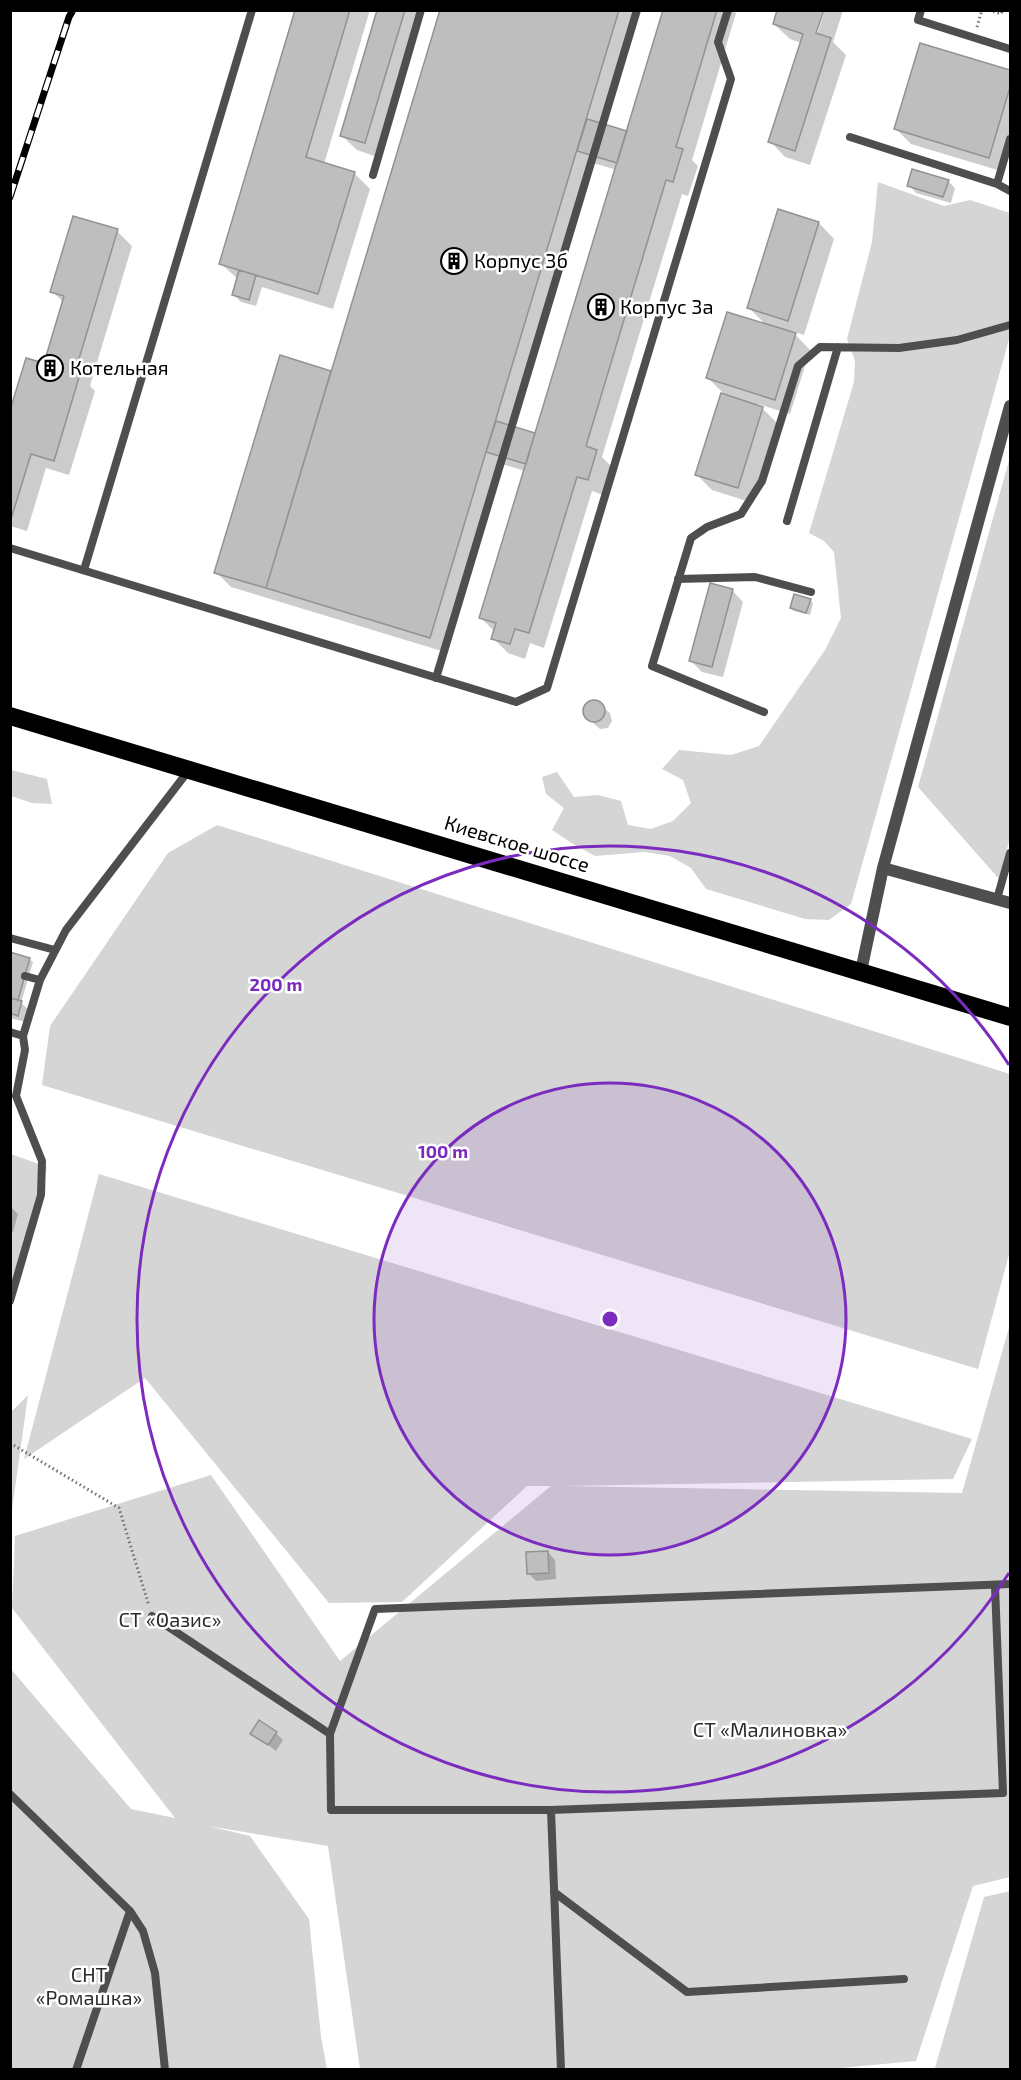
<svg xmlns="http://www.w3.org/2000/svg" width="1021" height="2080" viewBox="0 0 1021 2080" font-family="'Exo 2',sans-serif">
	<rect width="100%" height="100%" fill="#fff"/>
	<!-- green -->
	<path fill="#d5d5d5" d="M878,182L944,206L970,200L1010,213V336L851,904L829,920L805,919L706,889L691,868L670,856L645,852L595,856L573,844L552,830L564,808L546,794L542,777L557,772L574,797L598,795L621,801L628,825L651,829L673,821L691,803L683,780L662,769L679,750L731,755L759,746L825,650L841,618L834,552L824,541L809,533L854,382L855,361L847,339L872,242Z
		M1010,457V838L999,879L918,787Z
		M11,770L47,779L52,804L32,803L11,796Z
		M217,825L1010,1074V1251L978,1369L42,1085L50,1026L168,853Z
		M11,1154L47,1167L11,1283Z
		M99,1174L972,1439L953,1479L563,1486L962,1493L1010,1324V1877L973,1886L916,2061L819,2070L360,2069L328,1846L208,1826L250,1836L309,1919L321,2037L327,2069H11L10,1668L131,1809L175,1818L12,1608L15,1536L211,1475L340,1661L551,1486H527L402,1602L329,1603L145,1378L24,1459Z
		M28,1395L11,1517V1412Z
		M1010,1891V2069H924L935,2068L984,1897Z"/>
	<!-- shadow -->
	<path fill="#0003" fill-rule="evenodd" d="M297,10H370L324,164L354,173L370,189L333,309L262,287L256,306L241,302L233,294L238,279L221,264Z
		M379,10H424L380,158L357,150L341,135Z
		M442,10H639L604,126L626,132L665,10H733L736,13L692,160L698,166L688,196L682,194L602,457L611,466L603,495L592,491L544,648L530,643L525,659L508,653L493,638L495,632L481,618L525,471L502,464L445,652L231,587L216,572L281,357L332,373ZM593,163L617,170L536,435L513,428Z
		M779,10L815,41L825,10H843L833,42L846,55L810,165L785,157L770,141L801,43L790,39L774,24Z
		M921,45L1010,72V152L1004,172L911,144L896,129Z
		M948,181L955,188L951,203L916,193L909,185Z
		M819,223L834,239L804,335L792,331L810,350L790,414L758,404L778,424L753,503L712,490L697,475L727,397L708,378L767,326L748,307Z
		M117,231L132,246L90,386L95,391L69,475L46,468L27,531L10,526V415L45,365L64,303L52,291Z
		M732,590L743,602L723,677L702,672L690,660Z
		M810,600L813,603L810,615L794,611L791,608Z
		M595,701L610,713L612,721L608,728L600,729L586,717L584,710L588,703Z
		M10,954L29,959L33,962L21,1003L29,1010L25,1022L10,1018Z
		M10,1206L18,1214L13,1232H10Z
		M548,1552L555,1560L556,1579L536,1581L528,1573Z
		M252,1733H276L283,1740L276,1751Z"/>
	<!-- building -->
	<path fill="#bebebe" stroke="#929292" stroke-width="1.5" d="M295,10H350L306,157L355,172L318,294L219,264Z
		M377,10H405L365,143L340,136Z
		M440,10H619L430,638L266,588Z
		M663,10H717L676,147L683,149L673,182L666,180L586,446L597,450L588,480L577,477L529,633L515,629L510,644L491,639L496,623L479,618Z
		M777,10H824L816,33L831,38L795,151L768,142L803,34L773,24Z
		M920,43L1010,70V87L989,158L894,129Z
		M587,119L627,131L617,163L577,151Z
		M912,169L949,180L943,197L907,186Z
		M778,209L819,222L788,321L747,308Z
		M73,216L118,229L75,372L80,374L54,461L31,454L12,516H10V410L26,358L44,363L64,296L50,292Z
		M239,270L256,275L249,300L232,295Z
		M727,312L796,333L775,400L706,378Z
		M280,355L331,371L266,588L214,573Z
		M721,393L763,407L738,488L695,475Z
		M496,421L535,433L526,464L486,452Z
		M710,583L733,589L712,667L689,661Z
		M794,594L811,599L806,613L790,608Z
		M583 711a11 11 0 1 1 22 0a11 11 0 1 1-22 0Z
		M10,952L30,958L18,1000L10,998Z
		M10,998L22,1001L18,1016L10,1013Z
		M548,1551L549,1573L527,1574L526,1552Z
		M259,1720L277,1732L268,1745L250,1734Z"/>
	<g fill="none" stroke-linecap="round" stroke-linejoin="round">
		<!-- path -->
		<path stroke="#707070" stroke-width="3" stroke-dasharray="1.5 3" stroke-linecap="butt" d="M989,10L1001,14L1003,10
			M977,27L982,10
			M10,1443L119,1508L149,1606"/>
		<!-- lane -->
		<path stroke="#4e4e4e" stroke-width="8" d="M921,10L918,20L1010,49
			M850,137L997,184L1010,191
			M373,175L421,10
			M997,184L1010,139
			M787,521L838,347
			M10,548L516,702L547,688L731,79L718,42L728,10
			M84,570L252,10
			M678,579L755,577L811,592
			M436,678L637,10
			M764,712L652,666L691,538L707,527L741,514L762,481L798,366L820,347L899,348L957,340L1010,325
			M997,899L1010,853
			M10,938L55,950
			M25,976L40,980
			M10,1032L23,1036L40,980L66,930L189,770
			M10,1301L41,1195L42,1161L16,1096L25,1050L23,1036
			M152,1616L330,1734L375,1609L1010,1584
			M330,1734L331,1810H551
			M10,1794L130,1911L76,2070
			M554,1892L687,1992L904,1979
			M130,1911L143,1931L155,1973L165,2070
			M561,2070L551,1810L1003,1793L995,1586"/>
		<!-- street -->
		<path stroke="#4e4e4e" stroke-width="12" d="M883,868L1010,903
			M861,971L883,868L1010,406"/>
		<!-- highway -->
		<path stroke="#000" stroke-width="18" d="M10,716L1010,1017"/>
		<defs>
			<path id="rail" d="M10,197L69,17L73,10"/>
		</defs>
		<!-- rail casing -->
		<use href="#rail" stroke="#000" stroke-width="7"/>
		<!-- rail -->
		<use href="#rail" stroke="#fff" stroke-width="4.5" stroke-dasharray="14" stroke-linecap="butt"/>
	</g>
	<!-- distance rings -->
	<circle cx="610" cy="1319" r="236" fill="#7b2cbf" fill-opacity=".12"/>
	<g fill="none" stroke="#7b2cbf" stroke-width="3">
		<circle cx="610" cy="1319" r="236"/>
		<path d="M1009 1573A473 473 0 1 1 1009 1065"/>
	</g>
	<!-- icons -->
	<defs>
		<symbol id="building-ring" viewBox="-11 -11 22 22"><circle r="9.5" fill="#fff" stroke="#000" stroke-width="1.5"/><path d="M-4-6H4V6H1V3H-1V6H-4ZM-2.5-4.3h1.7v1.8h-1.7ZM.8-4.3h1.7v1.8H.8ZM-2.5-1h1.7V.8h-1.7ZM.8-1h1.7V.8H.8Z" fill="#000"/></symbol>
	</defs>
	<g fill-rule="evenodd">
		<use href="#building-ring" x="439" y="246" width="30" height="30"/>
		<use href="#building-ring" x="586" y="292" width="30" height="30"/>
		<use href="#building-ring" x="35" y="353" width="30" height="30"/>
	</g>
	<g text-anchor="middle" stroke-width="5" stroke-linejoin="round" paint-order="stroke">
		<!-- poi labels -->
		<g font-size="20" fill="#000" stroke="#fff" text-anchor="start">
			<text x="474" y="268">Корпус 3б</text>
			<text x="620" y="314">Корпус 3a</text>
			<text x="70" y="375">Котельная</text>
		</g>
		<!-- street labels -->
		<g font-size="20" fill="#000" stroke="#fff">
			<text transform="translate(517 844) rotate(17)" y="7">Киевское шоссе</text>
		</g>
		<!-- park labels -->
		<g font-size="20" fill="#2c2c2c" stroke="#fff">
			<text x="170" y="1627">СТ «Оазис»</text>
			<text x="770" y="1737">СТ «Малиновка»</text>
			<text x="89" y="1982">СНТ<tspan x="89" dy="23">«Ромашка»</tspan></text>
		</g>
	</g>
	<circle cx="610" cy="1319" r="9" fill="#7b2cbf" stroke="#fff" stroke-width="3"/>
	<g font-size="18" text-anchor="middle" font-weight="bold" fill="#7b2cbf" stroke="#fff" stroke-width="5" stroke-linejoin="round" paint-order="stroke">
		<text x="276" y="991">200 m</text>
		<text x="443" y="1158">100 m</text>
	</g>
	<!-- border -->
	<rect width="1021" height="2080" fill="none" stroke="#000000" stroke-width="24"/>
</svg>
